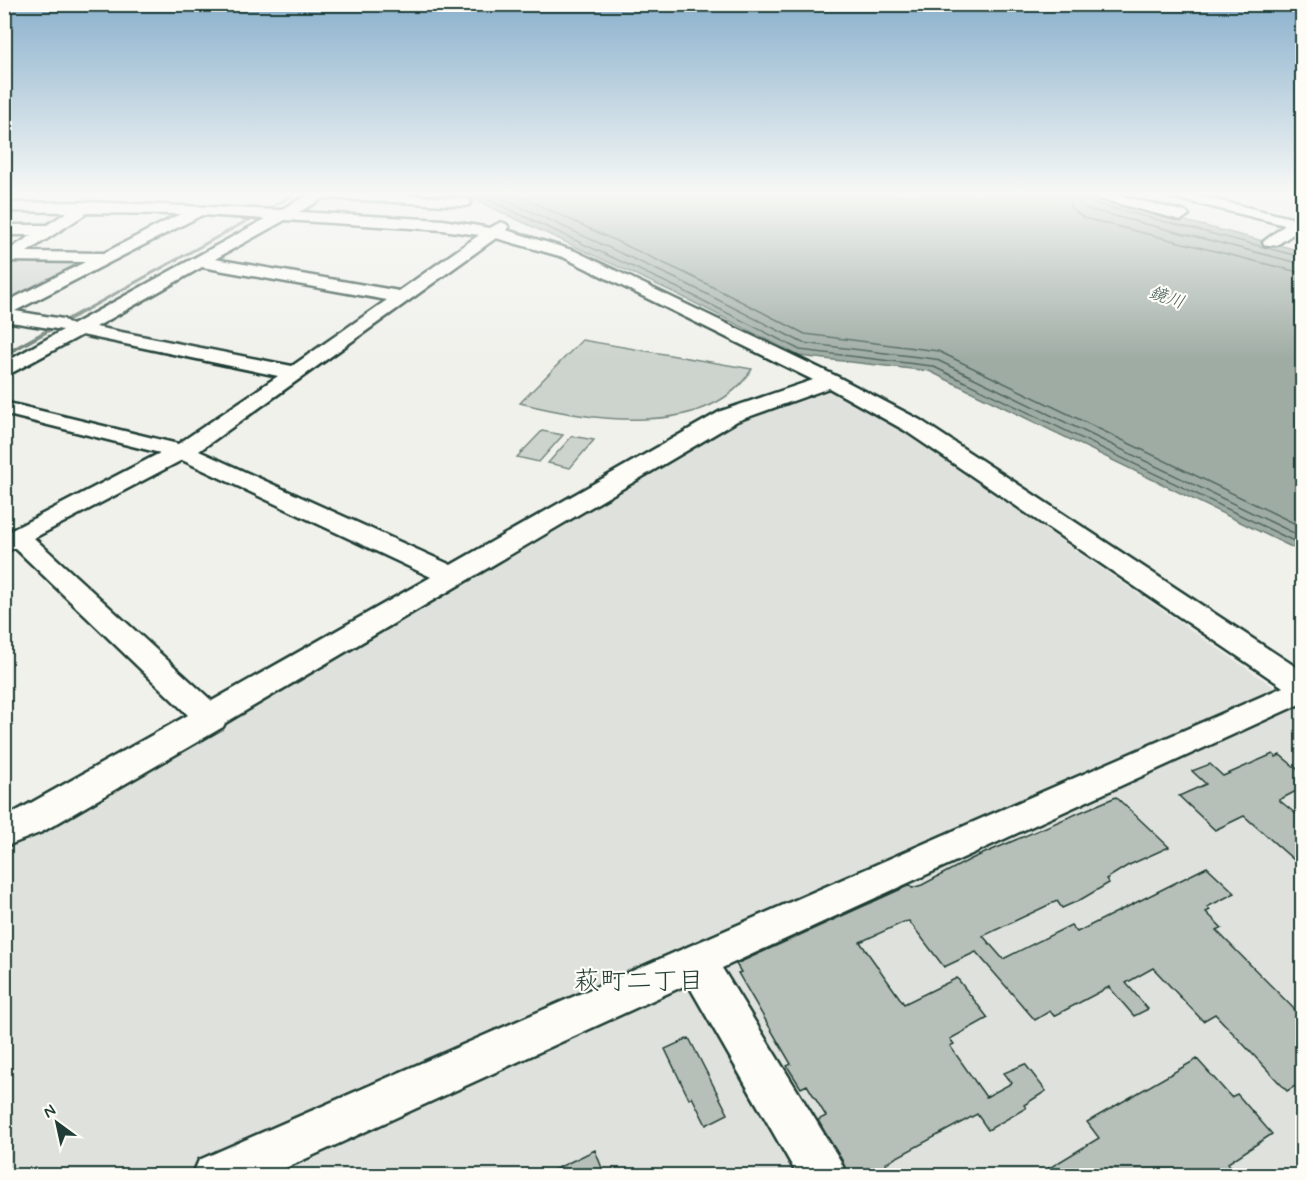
<svg xmlns="http://www.w3.org/2000/svg" width="1307" height="1180" viewBox="0 0 1307 1180" font-family="Mynerve,'Klee One',sans-serif">
	<rect width="100%" height="100%" fill="#f0f1eb"/>
	<filter id="ink" filterUnits="userSpaceOnUse"><feTurbulence type="fractalNoise" baseFrequency=".0167" numOctaves="2"/><feDisplacementMap in="SourceGraphic" scale="12" xChannelSelector="R" yChannelSelector="G"/><feConvolveMatrix kernelMatrix="1 2 1 2 8 2 1 2 1" color-interpolation-filters="sRGB"/></filter>
	<g filter="url(#ink)">
		<!-- built -->
		<path fill="#dfe2dc" d="M822,389L831,390L860,404L893,425L1302,706V1175H5L4,843L732,421Z"/>
		<!-- green -->
		<path fill="#cdd3cd" stroke="#768880" stroke-width="1.5" d="M5,261L87,262L5,304Z
			M582,340L752,369C709,440 587,420 520,403Z
			M542,431L563,435L539,462L517,457Z
			M572,436L594,440L570,468L548,463Z"/>
		<!-- water -->
		<path fill="#9faca4" stroke="#6c8077" stroke-width="1.5" d="M462,194H1080L1302,251V552L929,371L799,356L677,294Z"/>
		<g fill="none" stroke-linecap="round" stroke-linejoin="round">
			<!-- shore -->
			<path stroke="#526961" stroke-width="1.5" d="M476,194L680,289L800,350L932,366L1302,545
				M493,194L683,282L803,343L935,359L1302,537
				M515,194L687,274L805,334L938,351L1302,527
				M1068,194L1071,208L1084,218L1302,273
				M1077,194L1079,203L1087,209L1302,264
				M1084,194L1089,202L1302,257"/>
			<!-- stream-far1 -->
			<path stroke="#6c8077" stroke-width="3" d="M82,312L295,194"/>
			<!-- stream -->
			<path stroke="#6c8077" stroke-width="4" d="M4,355L85,310"/>
		</g>
		<!-- building -->
		<path fill="#b6bfb8" stroke="#1f3d34" stroke-width="1.5" d="M1273,754L1276,757L1280,755L1302,773V788L1279,800L1302,819V867L1244,816L1215,830L1179,796L1206,784L1192,771L1210,764L1223,776Z
			M1116,797L1169,847L1127,866L1106,879L1109,883L1080,900L1062,908L1057,901L983,936L1003,959L1071,925L1077,932L1207,867L1235,893L1207,907L1210,910L1206,912L1222,928L1216,930L1302,1017V1082L1287,1091L1215,1014L1203,1021L1153,968L1126,983L1148,1009L1134,1016L1109,987L1054,1016L1050,1011L1035,1020L976,952L944,967L909,921L904,922L860,942L904,1004L957,978L988,1018L950,1039L954,1044L950,1046L986,1097L1012,1083L1004,1073L1025,1064L1046,1091L1024,1105L1026,1108L988,1130L977,1114L886,1163L894,1176H849L818,1120L826,1116L807,1085L801,1088L787,1066L791,1064L738,973L741,972L736,964L910,885L912,888L922,885L971,859Z
			M689,1038L728,1114L706,1125L692,1097L689,1099L665,1049Z
			M1197,1059L1231,1097L1237,1094L1272,1134L1228,1163L1233,1170L1224,1176H1036L1099,1138L1087,1122Z
			M595,1150L605,1176H541Z"/>
		<g fill="none" stroke-linecap="round" stroke-linejoin="round">
			<defs>
				<path id="minor" d="M310,194H392L469,199L471,202L469,205L464,206L324,198L299,212L443,220L490,228L501,222L506,224L509,227L506,230L575,251L838,377L920,420L1302,671V703L722,968L840,1160L847,1176H798L688,984L268,1176H192L199,1160L1283,687L904,430L829,388L737,421L225,723L223,727L42,832L4,847V818L188,715L15,548L4,552V534L160,453L4,414V402L178,444L278,376L82,335L4,377V363L63,330L4,321V303L85,262L4,261V253L32,235H4V225H47L67,212L4,211V203L87,202L280,210ZM87,213L180,214L104,253L27,252ZM202,215L265,219L72,325L63,319L15,311ZM285,220L443,230L479,235L399,291L215,259ZM496,238L563,257L813,380L721,411L451,565L199,451ZM202,267L387,300L292,366L96,327ZM182,460L431,577L212,701L34,538Z
					M1091,194H1113L1186,212L1189,215L1181,220L1093,197Z
					M1169,194H1192L1295,219L1302,217V228L1277,245H1265L1263,242L1285,225L1171,197Z"/>
			</defs>
			<!-- minor casing -->
			<use href="#minor" stroke="#1f3d34" stroke-width="5"/>
			<!-- minor -->
			<use href="#minor" fill="#fdfcf7" fill-rule="evenodd"/>
		</g>
	</g>
	<!-- sky -->
	<linearGradient id="sky" x2="0" y2="1"><stop stop-color="#8bb1cd"/><stop offset="0.54" stop-color="#f8f9f6"/><stop offset="1" stop-color="#f8f9f6" stop-opacity="0"/></linearGradient>
	<rect width="1307" height="359" fill="url(#sky)"/>
	<g text-anchor="middle" stroke-width="4.5" stroke-linejoin="round" paint-order="stroke">
		<!-- far-water labels -->
		<g font-size="18" font-style="italic" fill="#455e56" stroke="#fdfcf7">
			<text transform="translate(1167 297) rotate(19)" y="6">鏡川</text>
		</g>
		<!-- near-neighbourhood labels -->
		<g font-size="26" fill="#1f3d34" stroke="#fdfcf7">
			<text x="639" y="989">萩町二丁目</text>
		</g>
	</g>
	<!-- margin -->
	<rect width="1307" height="1180" fill="none" stroke="#fdfcf7" stroke-width="24"/>
	<rect x="12" y="12" width="1283" height="1156" fill="none" stroke="#1f3d34" stroke-width="2" filter="url(#ink)"/>
	<!-- north arrow -->
	<g transform="translate(57 1123) rotate(327)" stroke="#fdfcf7" stroke-width="4.5" paint-order="stroke">
	<path d="M0-4.5L10 22L0 15L-10 22Z" fill="#1f3d34"/>
	<text y="-9" font-size="16" font-weight="bold" text-anchor="middle" fill="#1f3d34">N</text>
	</g>
</svg>
